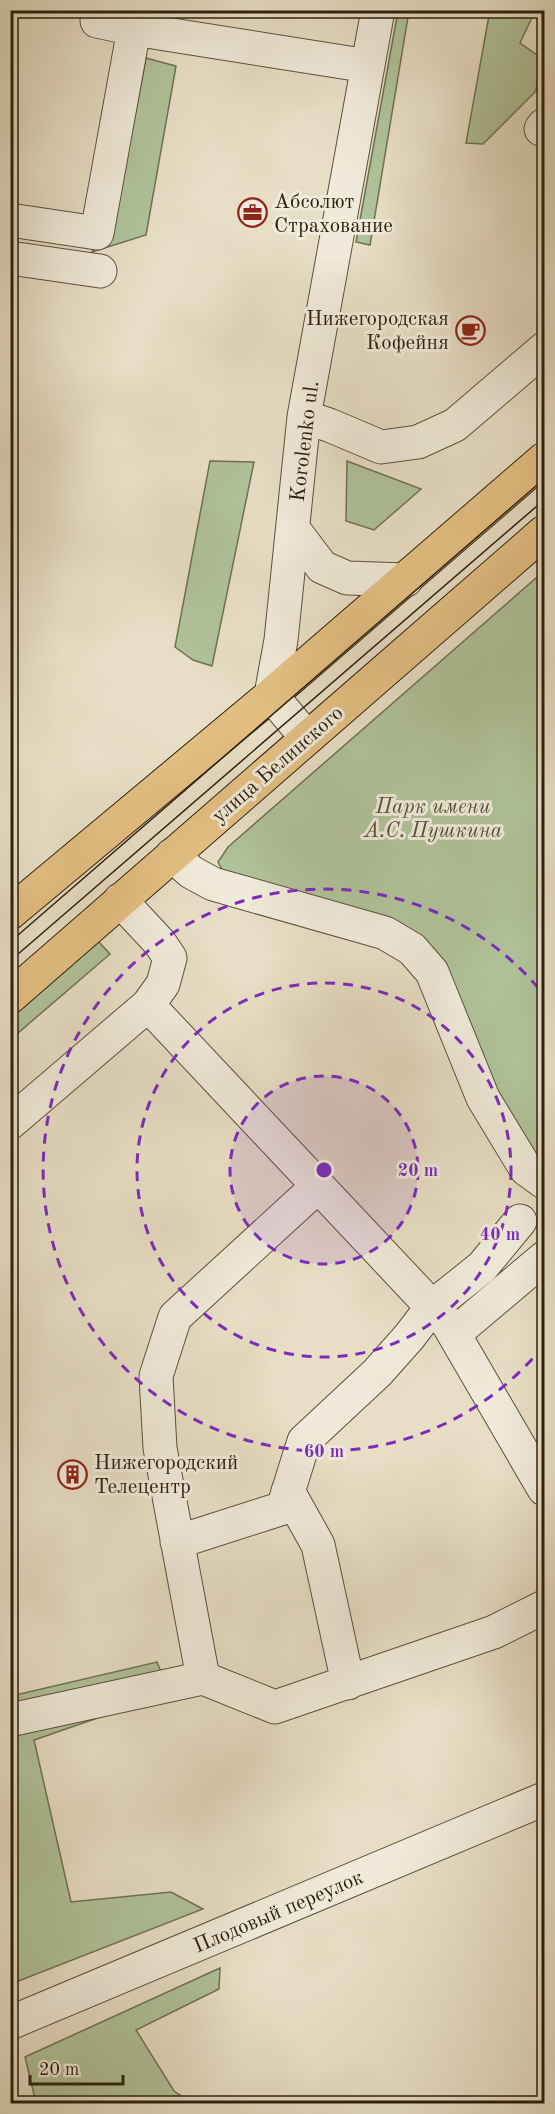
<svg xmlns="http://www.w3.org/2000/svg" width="555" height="2114" viewBox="0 0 555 2114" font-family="'Old Standard TT',serif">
	<rect width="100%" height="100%" fill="#e7dec5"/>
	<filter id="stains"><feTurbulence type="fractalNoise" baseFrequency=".00333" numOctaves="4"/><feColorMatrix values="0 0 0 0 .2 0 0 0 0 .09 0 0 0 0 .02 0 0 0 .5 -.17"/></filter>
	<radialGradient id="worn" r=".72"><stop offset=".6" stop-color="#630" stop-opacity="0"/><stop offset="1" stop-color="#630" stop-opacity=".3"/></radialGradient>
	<!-- green -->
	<path fill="#b0c299" stroke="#6e7153" stroke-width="1.5" d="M490,10L535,11L520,43L540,57L536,91L483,144L466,143Z
		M398,11H409L370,245L356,242Z
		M146,58L176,66L146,235L92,252L116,214Z
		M210,461L254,462L212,666L193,660L175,647Z
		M347,461L421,489L374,530L346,521Z
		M544,571V1168L500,1104L443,968L226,877L218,862L228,847Z
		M98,941L110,954L11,1039V1015Z
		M157,1662L170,1693L34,1740L71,1902L171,1892L203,1909L11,1984V1696Z
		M220,1968L219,1989L136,2030L174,2091L192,2103H36L25,2057Z"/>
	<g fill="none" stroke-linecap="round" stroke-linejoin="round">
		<defs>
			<path id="minor" d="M99,10L97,21L134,29
				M541,129L544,125
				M10,220L97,233L134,29L368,66
				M10,258L100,271
				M304,417L329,425L381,447L418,442L455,425L544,349
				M294,530L322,567L347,578L406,580
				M307,738L271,695L281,640L304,417L378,10
				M172,855L191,872L213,884L385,933L412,949L432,972L483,1098L526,1169L544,1182
				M120,900L160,943L170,958L163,984L148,1005L448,1324L544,1489
				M10,1123L148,1005
				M454,1334L544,1258
				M288,1491L318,1545L348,1683
				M177,1542L283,1508L304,1441L377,1373L409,1337L432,1307L482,1267L520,1221
				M203,1678L160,1448L156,1376L175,1317L318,1186
				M10,1720L203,1678L275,1707L494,1632L544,1607
				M10,2023L544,1799"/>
			<path id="major" d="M10,913L271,695L544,459
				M10,997L544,532"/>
		</defs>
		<!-- minor casing -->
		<use href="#minor" stroke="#5c503b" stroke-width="35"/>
		<!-- major casing -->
		<use href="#major" stroke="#2d200d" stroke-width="35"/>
		<!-- minor -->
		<use href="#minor" stroke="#efead9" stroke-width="33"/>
		<!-- major -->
		<use href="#major" stroke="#e4bf82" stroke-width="33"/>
		<!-- tram -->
		<path stroke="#2d200d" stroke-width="1.5" d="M10,942L544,479
			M10,961L544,500"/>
	</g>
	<!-- distance rings -->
	<circle cx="324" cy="1170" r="94" fill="#7b2cbf" fill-opacity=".12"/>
	<g fill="none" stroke="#7b2cbf" stroke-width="3" stroke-dasharray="10 8">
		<circle cx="324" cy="1170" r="94"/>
		<circle cx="324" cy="1170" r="187"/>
		<path d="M544 1345A281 281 0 1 1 544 995"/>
	</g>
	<!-- icons -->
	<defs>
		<symbol id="office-ring" viewBox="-11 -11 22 22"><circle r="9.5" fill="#efead9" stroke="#8f2418" stroke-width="1.5"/><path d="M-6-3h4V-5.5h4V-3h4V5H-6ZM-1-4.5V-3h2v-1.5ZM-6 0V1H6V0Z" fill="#8f2418"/></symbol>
		<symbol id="cafe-ring" viewBox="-11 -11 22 22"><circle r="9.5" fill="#efead9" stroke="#8f2418" stroke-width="1.5"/><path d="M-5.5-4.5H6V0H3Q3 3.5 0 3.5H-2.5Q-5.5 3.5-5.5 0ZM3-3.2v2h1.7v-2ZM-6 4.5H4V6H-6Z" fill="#8f2418"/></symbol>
		<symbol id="building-ring" viewBox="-11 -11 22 22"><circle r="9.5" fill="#efead9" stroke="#8f2418" stroke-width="1.5"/><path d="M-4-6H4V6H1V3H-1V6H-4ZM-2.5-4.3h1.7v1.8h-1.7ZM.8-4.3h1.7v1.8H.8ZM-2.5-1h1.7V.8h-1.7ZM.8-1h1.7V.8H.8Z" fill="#8f2418"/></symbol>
	</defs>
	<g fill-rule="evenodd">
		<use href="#office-ring" x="236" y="196" width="33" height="33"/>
		<use href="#cafe-ring" x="454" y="314" width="33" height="33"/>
		<use href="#building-ring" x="56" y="1458" width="33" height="33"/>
	</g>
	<g text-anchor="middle" stroke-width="6" stroke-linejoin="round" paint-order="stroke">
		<!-- poi labels -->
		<g font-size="21" fill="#2d200d" stroke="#efead9" text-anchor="start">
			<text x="274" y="208">Абсолют<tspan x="274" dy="24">Страхование</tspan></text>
			<text x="449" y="325" text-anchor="end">Нижегородская<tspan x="449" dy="24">Кофейня</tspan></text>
			<text x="94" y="1469">Нижегородский<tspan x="94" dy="24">Телецентр</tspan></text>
		</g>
		<!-- street labels -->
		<g font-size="21" fill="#2d200d" stroke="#efead9">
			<text transform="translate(304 441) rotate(-83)" y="7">Korolenko ul.</text>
			<text transform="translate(277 764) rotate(-41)" y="7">улица Белинского</text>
			<text transform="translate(278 1911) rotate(-23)" y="7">Плодовый переулок</text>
		</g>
		<!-- park labels -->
		<g font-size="21" font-style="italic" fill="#545137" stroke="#efead9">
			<text x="433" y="813">Парк имени<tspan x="433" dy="24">А.С. Пушкина</tspan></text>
		</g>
	</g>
	<circle cx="324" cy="1170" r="9" fill="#7b2cbf" stroke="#efead9" stroke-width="3"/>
	<g font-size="18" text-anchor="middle" font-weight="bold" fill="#7b2cbf" stroke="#efead9" stroke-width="6" stroke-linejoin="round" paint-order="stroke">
		<text x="418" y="1176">20 m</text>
		<text x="500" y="1240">40 m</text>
		<text x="324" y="1457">60 m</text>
	</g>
	<!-- margin -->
	<rect width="555" height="2114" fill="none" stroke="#e7dec5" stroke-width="36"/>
	<rect x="12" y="12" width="531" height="2090" fill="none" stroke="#2d200d" stroke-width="3"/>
	<rect x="18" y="18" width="519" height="2078" fill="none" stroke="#2d200d" stroke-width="1.5"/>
	<!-- scale -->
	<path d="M30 2075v9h93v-9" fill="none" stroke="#2d200d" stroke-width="3"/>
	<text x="39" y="2075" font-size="18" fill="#2d200d" stroke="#efead9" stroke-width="4.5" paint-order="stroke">20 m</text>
	<rect width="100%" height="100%" filter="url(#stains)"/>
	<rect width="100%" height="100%" fill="url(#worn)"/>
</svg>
